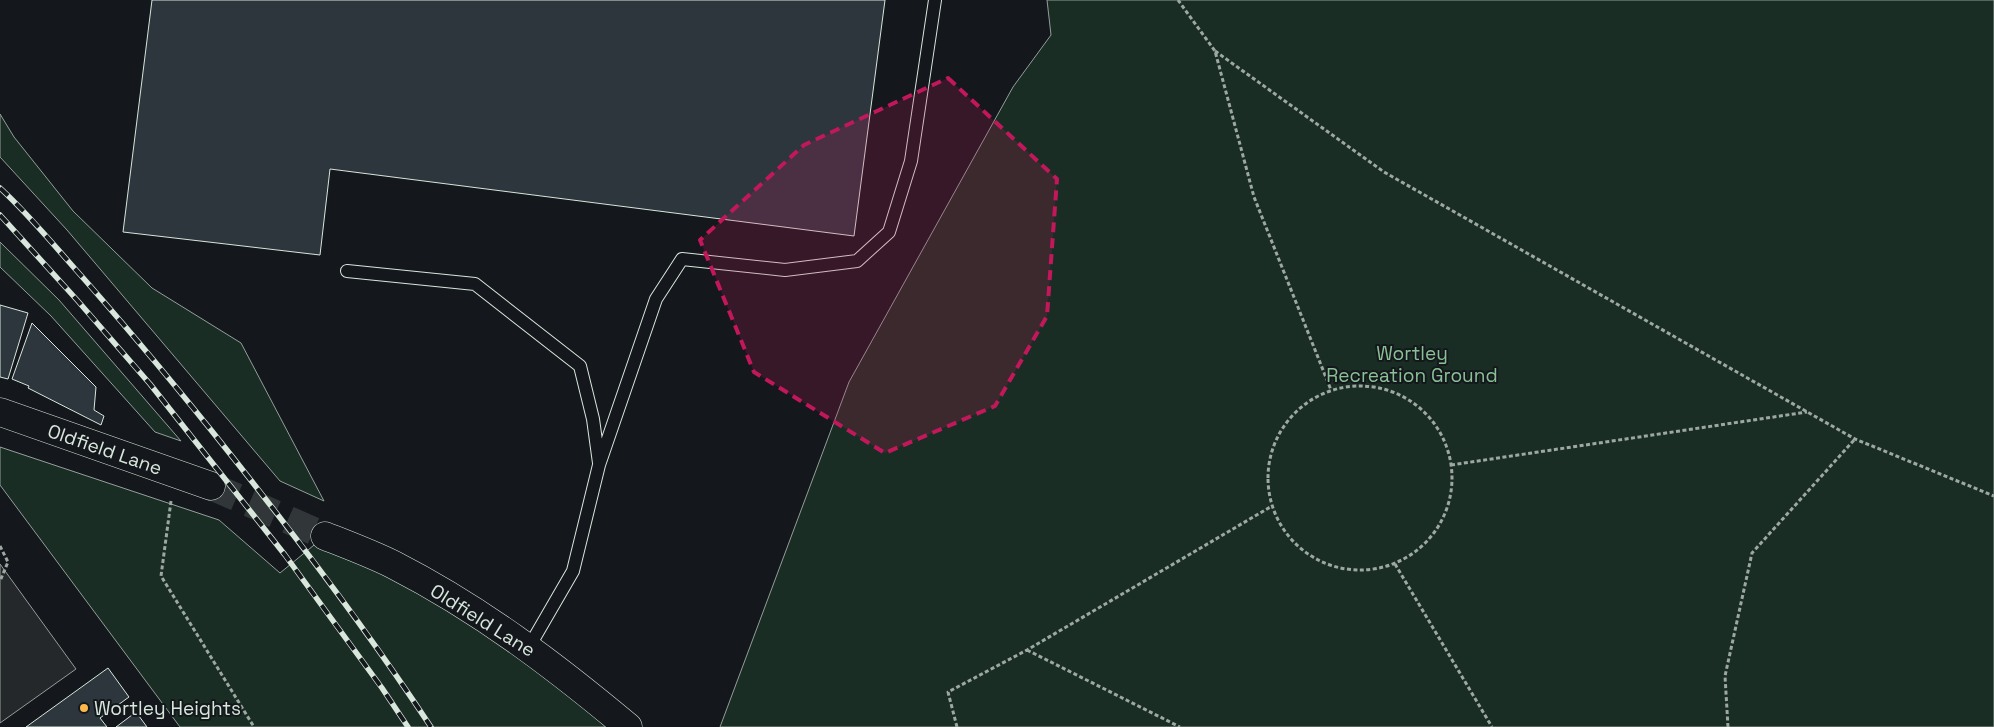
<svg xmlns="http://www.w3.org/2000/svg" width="1994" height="727" viewBox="0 0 1994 727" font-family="'Space Grotesk',sans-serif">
	<rect width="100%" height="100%" fill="#14181c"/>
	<!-- green -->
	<path fill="#1a2d24" stroke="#939e99" d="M1047,0H1994V727H720L849,382L1013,87L1051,35Z
		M0,114L14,137L73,211L152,288L241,343L324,501L280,481L67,230L0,157Z
		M0,242L59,300L181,441L155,432L51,316L0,267Z
		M0,447L219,520L280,573L325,536L394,565L628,727H180L0,485Z"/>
	<!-- parking -->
	<path fill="#24282b" stroke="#939e99" d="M0,564L76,669L0,723Z"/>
	<!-- building -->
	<path fill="#2c363c" stroke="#d8e6dc" d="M152,0H885L854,236L330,169L320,255L123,232Z
		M0,305L28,313L8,379L0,377Z
		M32,323L96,387L94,410L104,416L101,425L28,388L29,386L12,379Z
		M108,668L129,697L100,718L107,727H26Z
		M136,712L147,727H116Z"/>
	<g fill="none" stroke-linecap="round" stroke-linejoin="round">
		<!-- secondary-tunnel -->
		<path stroke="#313739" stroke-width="28" stroke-dasharray="28 14" stroke-linecap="butt" d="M211,486L325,536"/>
		<defs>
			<path id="lane" d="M347,271L475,284L580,366L593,419L599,463
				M529,647L573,571L599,465L656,299L682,259L785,270L857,261L889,232L911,161L935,0"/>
			<path id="secondary" d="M0,412L211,486
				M325,536C348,545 372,554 394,565C480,609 555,666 628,727"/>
		</defs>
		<!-- lane casing -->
		<use href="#lane" stroke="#d8e6dc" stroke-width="14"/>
		<!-- secondary casing -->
		<use href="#secondary" stroke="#d8e6dc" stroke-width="29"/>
		<!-- path -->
		<path stroke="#9da8a2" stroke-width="3" stroke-dasharray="4 2.5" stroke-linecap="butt" d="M1178,0L1215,51L1254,197L1331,390
			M1215,51L1384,172L1855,439L1994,496
			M1268 478a92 92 0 1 1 184 0a92 92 0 1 1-184 0Z
			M1451,465L1807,412
			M171,501L161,576L254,727
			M0,546L8,562L0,581
			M1395,564L1492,727
			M1027,650L1180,727
			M957,727L948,692L1027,650L1272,506
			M1728,727L1725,676L1752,553L1855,439"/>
		<!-- lane -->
		<use href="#lane" stroke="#14181c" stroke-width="12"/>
		<!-- secondary -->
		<use href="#secondary" stroke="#14181c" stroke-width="28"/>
		<defs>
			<path id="rail" d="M0,188C25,211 47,237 69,262C118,317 165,373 211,430C288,526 363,624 431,727
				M0,215L77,300L150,384L285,555L382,688L408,727"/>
		</defs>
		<!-- rail casing -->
		<use href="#rail" stroke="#d8e6dc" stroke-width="5.5"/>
		<!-- rail -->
		<use href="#rail" stroke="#14181c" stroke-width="4" stroke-dasharray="11" stroke-linecap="butt"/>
	</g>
	<!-- marked area -->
	<path fill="#c2185b" fill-opacity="0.2" stroke="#c2185b" stroke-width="4" stroke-dasharray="10 6" stroke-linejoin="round" d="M948,78L1057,179L1047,316L995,406L885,453L754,372L700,240L804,145Z"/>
	<!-- markers -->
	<circle fill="#ffb74d" stroke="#14181c" stroke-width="2" cx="84" cy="708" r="5"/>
	<g text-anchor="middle" stroke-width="4" stroke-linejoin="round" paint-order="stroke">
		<!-- park labels -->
		<g font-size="19" fill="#8ac095" stroke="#14181c">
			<text x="1412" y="360">Wortley<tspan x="1412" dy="22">Recreation Ground</tspan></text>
		</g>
		<!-- street labels -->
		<g font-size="19" fill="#d8e6dc" stroke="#14181c">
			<text transform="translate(105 449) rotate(19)" y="7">Oldfield Lane</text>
			<text transform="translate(483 620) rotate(32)" y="7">Oldfield Lane</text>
		</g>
		<!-- poi labels -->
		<g font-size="19" fill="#d8e6dc" stroke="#14181c" text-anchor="start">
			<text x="94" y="715">Wortley Heights</text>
		</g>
	</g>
</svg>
